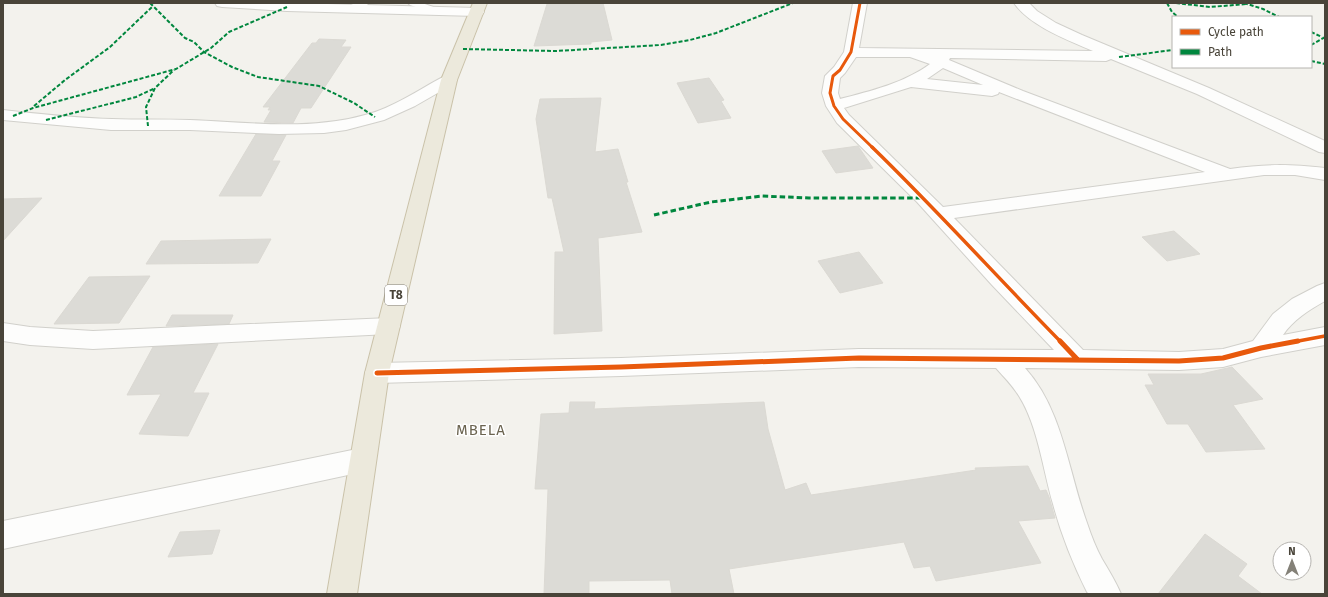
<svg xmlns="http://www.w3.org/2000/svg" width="1328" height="597" viewBox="0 0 1328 597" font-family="'Fira Sans',sans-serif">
	<rect width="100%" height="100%" fill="#f3f2ed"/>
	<!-- building -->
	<path fill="#dcdbd6" stroke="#dbd9d3" d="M603,3L612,40L591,42V44L534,46L547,4Z
		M319,39L346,40L341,47H351L311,108H301L293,123L264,122L271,110H268L270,107H263L312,43H316Z
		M709,78L724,100L721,101L731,118L698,123L677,83Z
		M601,98L595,152L618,149L628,182H626L642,232L598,238L602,331L554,334L555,252H564L552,198H548L536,119L540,99Z
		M256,134L286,135L272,161H280L261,196H219Z
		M858,146L873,168L836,173L822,151Z
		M42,198L3,241V199Z
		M1174,231L1200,254L1167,261L1142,237Z
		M271,239L258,263L146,264L161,241Z
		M859,252L883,283L840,293L818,261Z
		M150,276L119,323L54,324L89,277Z
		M172,315H233L229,324L166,326Z
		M218,344L193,393H209L188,436L139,434L161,394L127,395L153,347Z
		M1232,367L1263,399L1233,405L1265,449L1206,452L1188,424H1167L1145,385H1154L1148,374H1201Z
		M570,402H595L594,409L764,402L768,429L785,490L806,483L811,495L976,470L975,468L1028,466L1040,491L1046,490L1049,497L1055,518L1018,521L1041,563L936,581L930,566L914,568L904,542L729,569L734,594H672L670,580L589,581V594H544L548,489H535L541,414L569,413Z
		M220,530L212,554L168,557L180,532Z
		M1205,534L1247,564L1238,576L1262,594H1158Z"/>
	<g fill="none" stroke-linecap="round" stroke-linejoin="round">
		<defs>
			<path id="lane" d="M355,3H369L367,5L350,11L345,8Z
				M408,3H422L436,8L438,10L433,13L410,5Z"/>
			<path id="street" d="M215,3H290L477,8L482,9L484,12L482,15L477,16L287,11L222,7L217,6Z
				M853,3H867L859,48L1093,51C1068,40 1030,26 1014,3H1029L1037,11L1056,23L1082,35L1209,88L1325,141V153L1319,152L1197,94L1111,59L1106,61L950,58L949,60L1023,91L1230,169C1265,164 1289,164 1325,168V180L1295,175H1264L954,218L1083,350L1179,352L1223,349L1253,341L1273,314L1292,299L1317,286L1325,283V301C1309,310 1293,320 1283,335L1325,327V345L1261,357L1223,367L1179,370L1025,368C1063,410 1068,471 1087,523C1091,535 1096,548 1102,559C1109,571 1116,582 1121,594H1089L1087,592C1073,564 1061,534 1053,504C1043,470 1038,426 1019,396C1013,386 1004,377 996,368L859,367L621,376L377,383L368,380L365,373L368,366L377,363L621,358L859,349L1054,350L992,285L917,202L837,123L826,106L822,93L825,76L834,67L844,52ZM856,57H910L930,64C904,83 871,91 840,99L838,93L840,78L845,73ZM943,68L983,85L927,79ZM911,87L992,96L998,94L999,92L1205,172L943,207L849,115L844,108Z
				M449,75L455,77L457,80L455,83L415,106L384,120L346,130L324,133L279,134L190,130H111L3,120V110C39,114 75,118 112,119C138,120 164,119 190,120C248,122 309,131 365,115C393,108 418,90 443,77Z
				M389,318L397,320L400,326L397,332L389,334L93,349L30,345L3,341V323L30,327L93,331Z
				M362,448L371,452L375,460L371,468L362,472L3,549V521Z"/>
			<path id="highway" d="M473,3H487L457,80L389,373L357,594H327L365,373L441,80Z"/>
		</defs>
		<!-- lane casing -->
		<use href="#lane" stroke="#d1d0cb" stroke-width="2"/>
		<!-- street casing -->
		<use href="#street" stroke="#d1d0cb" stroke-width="2"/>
		<!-- highway casing -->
		<use href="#highway" stroke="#cac2a9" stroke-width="2"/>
		<!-- lane -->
		<use href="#lane" fill="#fdfdfc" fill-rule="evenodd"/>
		<!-- street -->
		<use href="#street" fill="#fdfdfc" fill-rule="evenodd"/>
		<!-- highway -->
		<use href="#highway" fill="#ece9dc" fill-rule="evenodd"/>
		<!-- quiet-far1 -->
		<path stroke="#00873e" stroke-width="2" stroke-dasharray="4 2" stroke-linecap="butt" d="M150,3L185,38L194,42L204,52L232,67L258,77L319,86L354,103L375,117
			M1167,3L1172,12L1178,17
			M1176,3L1210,7L1247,4
			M1244,3L1263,9L1279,17
			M1311,32L1322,37
			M1311,45L1325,37
			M463,49L556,51L661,45L690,40L716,33L793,3
			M1119,57L1173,50
			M1311,61L1325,64
			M34,106L65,80L110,47L153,6
			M13,116L33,108L176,69L211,48L229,32L287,7
			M46,120L136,97L155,88
			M148,126L146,107L155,88L174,70"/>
		<!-- quiet -->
		<path stroke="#00873e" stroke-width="3" stroke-dasharray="5.5 3" stroke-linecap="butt" d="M654,215L711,202L762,196L809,198H924"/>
		<defs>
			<path id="cycleway-far2" d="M860,3L851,52L840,70L833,76L830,93L834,106L843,119L873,148"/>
			<path id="cycleway-far1" d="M872,147C937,210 997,277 1061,342
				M1293,342L1325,336"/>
			<path id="cycleway" d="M1060,341L1077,359
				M377,373L621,367L859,358L1179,361L1223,358L1261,348L1298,341"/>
		</defs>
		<!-- cycleway-far2 casing -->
		<use href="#cycleway-far2" stroke="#fff" stroke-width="4.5"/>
		<!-- cycleway-far1 casing -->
		<use href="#cycleway-far1" stroke="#fff" stroke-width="6"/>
		<!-- cycleway casing -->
		<use href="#cycleway" stroke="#fff" stroke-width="8"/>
		<!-- cycleway-far2 -->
		<use href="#cycleway-far2" stroke="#e8590c" stroke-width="3"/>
		<!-- cycleway-far1 -->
		<use href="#cycleway-far1" stroke="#e8590c" stroke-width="3.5"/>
		<!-- cycleway -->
		<use href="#cycleway" stroke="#e8590c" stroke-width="5"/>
	</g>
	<g text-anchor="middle" stroke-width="3" stroke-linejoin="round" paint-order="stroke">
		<!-- shield labels -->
		<rect fill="#fff" stroke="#807c74" stroke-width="1" x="385" y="285" width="22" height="20" rx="3"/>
		<g font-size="12" font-weight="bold" fill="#494439">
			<text x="396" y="299">T8</text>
		</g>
		<!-- quarter labels -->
		<g font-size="15" letter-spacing="1" fill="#6b6450" stroke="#fff">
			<text x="481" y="435">MBELA</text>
		</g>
	</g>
	<!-- border -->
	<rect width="1328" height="597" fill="none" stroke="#494439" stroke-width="8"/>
	<!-- legend -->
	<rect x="1172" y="16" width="140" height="52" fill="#ffffff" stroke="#b6b4b0"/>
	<rect x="1180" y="29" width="20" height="6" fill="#e8590c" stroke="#b6b4b0"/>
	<text x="1208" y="36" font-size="12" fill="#494439">Cycle path</text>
	<rect x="1180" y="49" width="20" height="6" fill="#00873e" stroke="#b6b4b0"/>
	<text x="1208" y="56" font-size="12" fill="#494439">Path</text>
	<!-- north arrow -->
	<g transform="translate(1292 561)"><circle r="19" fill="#ffffff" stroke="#b6b4b0"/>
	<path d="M0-3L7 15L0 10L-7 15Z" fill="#848178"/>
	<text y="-6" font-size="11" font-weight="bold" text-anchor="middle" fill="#494439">N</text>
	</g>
</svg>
